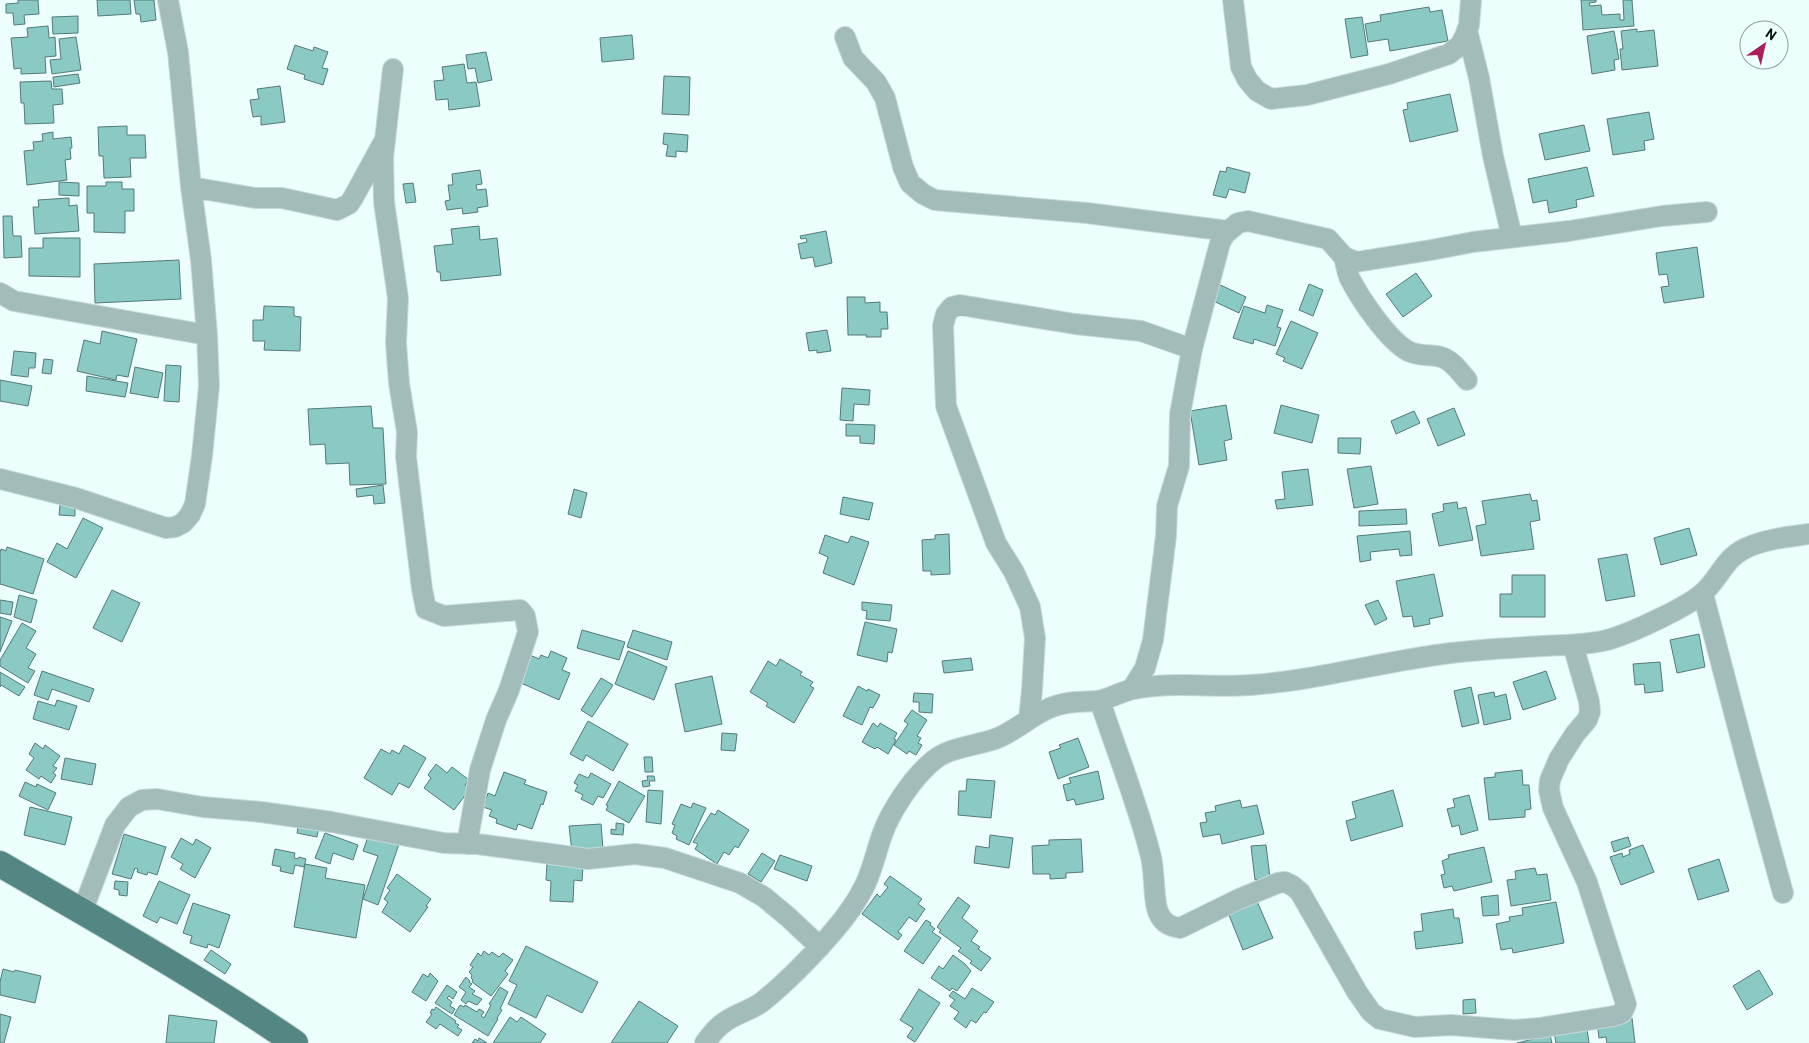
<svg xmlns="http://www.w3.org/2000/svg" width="1809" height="1043" viewBox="0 0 1809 1043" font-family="Barlow,sans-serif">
	<rect width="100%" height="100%" fill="#edfffd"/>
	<!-- building -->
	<path fill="#8bc9c5" stroke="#527b78" d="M18,0H38L39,14L24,15L25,24L14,25L13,13H6V4L18,3Z
		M97,0H130L131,14L98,16Z
		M134,0H154L156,20L141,22L140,14H136Z
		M1581,0H1596V2L1589,3L1590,6L1601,5L1602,15L1620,14V20H1624L1623,0H1632L1634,26L1583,30Z
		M1429,7L1430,12L1442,10L1448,41L1390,51L1388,39L1368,42L1365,24L1381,21L1380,15Z
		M78,16V33L53,34L52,17Z
		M1362,17L1368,55L1351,58L1345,19Z
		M48,26L49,38L55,37L56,56L45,57L46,73L21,74V68L14,69L11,38L28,37L27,28Z
		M1637,29V32L1654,30L1658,66L1622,70L1620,49H1623L1621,31Z
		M1614,31L1619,59L1614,60L1615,70L1592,74L1587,36Z
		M632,35L634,59L602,62L600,38Z
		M76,37L81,70L52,74L50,60L61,59L59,39Z
		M295,45L313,51L314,47L328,52L322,68L328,69L323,85L304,79L305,75L287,69Z
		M486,52L492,80L478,83L475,68L468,69L466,55Z
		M464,64L467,83L476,82L480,106L449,110L448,99L436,100L434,81L444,80L442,67Z
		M78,74L80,83L54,87L53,77Z
		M664,76L690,77L689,115L662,114Z
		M51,81L52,89H62L63,104L53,105L54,123L25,124L24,103H21L20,82Z
		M280,86L285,122L261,125V116L253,117L250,100L259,99L257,89Z
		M1450,94L1458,131L1410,142L1403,110L1408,109L1407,103Z
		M1649,112L1654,139L1644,141L1645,150L1613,155L1607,119Z
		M1584,125L1590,151L1545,160L1539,134Z
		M127,126V135H145L146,158H130L131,177L104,178L103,156H99L98,127Z
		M53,132V139L71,137L72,148H70L71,159L65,160L67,180L27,185L24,151L34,150L33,142L43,141L42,134Z
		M664,133L688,135L687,152L676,151V157L666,156L668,145L663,144Z
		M1227,167L1250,173L1245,193L1229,189L1226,198L1213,195L1220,171L1226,172Z
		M1587,167L1594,196L1576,200L1577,207L1549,213L1547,200L1533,203L1528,179Z
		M480,170L482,184L476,185L477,190L486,189L488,206L477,208L478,212L463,214L462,208L447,210L445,201L450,200L448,185H453L452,174Z
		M59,182L79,183V196L59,195Z
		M106,182H122V189H134V211H125V233L94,232V213H87V186H106Z
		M413,183L416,202L406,203L403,184Z
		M69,198V206L77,205L79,231L35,234L33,207H39L38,200Z
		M3,216H12L13,236H21L22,257L4,258Z
		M479,226L480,240L497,238L501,275L441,281L440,272H437L434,246L453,244L451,229Z
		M826,231L832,263L815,267L813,257L801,259L798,244L807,242L806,238L801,239L800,236Z
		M43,238H80V277L29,276V248H43Z
		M1697,247L1704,297L1664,303L1661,287L1669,286L1667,274L1659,275L1656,253Z
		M179,260L181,299L95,303L94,264Z
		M1416,273L1432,296L1403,317L1386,294Z
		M1216,283L1246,297L1239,313L1209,299Z
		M1309,284L1323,290L1313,316L1299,310Z
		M847,297H865V303L880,302V312H887L888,329H881V337H866L867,335H848Z
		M1267,305L1283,310L1277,327L1281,328L1275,346L1254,339L1253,344L1233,338L1244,306L1265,313Z
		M264,306L294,307V316L301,317L300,351L264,350L265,341H253V320H263Z
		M1291,321L1318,333L1302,369L1283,361L1285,358L1276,354Z
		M827,330L831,351L817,353V350L809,351L806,333Z
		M102,331L137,339L128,377L117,375L116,380L77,371L84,340L100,344Z
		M14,351L36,353L35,368H29L28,377L11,375Z
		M44,359L53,360L51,374L42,373Z
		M166,365L181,366L179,402L164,401Z
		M135,367L163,373L158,398L130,393Z
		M87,376L128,383L125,397L86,391Z
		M0,380L32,386L28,406L0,401Z
		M842,388L870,390L869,405L854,404L853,421L840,420Z
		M1226,405L1232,439L1224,441L1227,460L1199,465L1190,411Z
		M1281,405L1319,415L1312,443L1274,433Z
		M371,406L373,428H383L386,484L350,485L349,463L326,464L325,444L310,445L308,409Z
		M1454,408L1465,435L1438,446L1427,419Z
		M1414,411L1420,423L1396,434L1391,421Z
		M846,424L875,425L874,444L860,443V436H846Z
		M1338,438H1361L1360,454L1338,453Z
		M1371,466L1378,504L1354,508L1347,469Z
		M1308,469L1313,505L1277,509L1275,500L1285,499L1282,472Z
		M383,485L385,503L374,504L373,495L357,497L356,489Z
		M574,489L587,493L581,518L568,514Z
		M1530,494L1532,501L1537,500L1540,520L1530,522L1534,549L1481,556L1476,526L1486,524L1482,501Z
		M843,497L873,503L869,520L840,514Z
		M1457,502L1458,509L1466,507L1473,540L1439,546L1432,514L1444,511L1443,504Z
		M60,505L75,506V516L59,515Z
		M1406,509L1407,524L1359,526V511Z
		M83,518L103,528L76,578L47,562L57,543L67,549Z
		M1689,528L1697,555L1661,565L1654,538Z
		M1410,531L1412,555L1400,556L1399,549L1370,552L1371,560L1360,562L1357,536Z
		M949,534L950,574L931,575V571H923L922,540L935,539V535Z
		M825,535L848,543L851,536L869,542L854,585L823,573L828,557L819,553Z
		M7,547L44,559L33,594L0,584V553L1,549L6,551Z
		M1627,554L1635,596L1606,601L1598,559Z
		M1434,574L1443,616L1429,619L1430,624L1414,627L1412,616L1403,617L1396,581Z
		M1512,575H1545V617H1500V594H1512Z
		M112,590L140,603L122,642L93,628Z
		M19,595L37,600L31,623L14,617Z
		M0,600L13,602L11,615L0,613Z
		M1378,600L1387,619L1375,625L1365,605Z
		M862,602L892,605L890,621L866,619L867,611L862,610Z
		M0,617L12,621L0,652Z
		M865,622L897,629L892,653L888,652L887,662L857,655Z
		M22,623L36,631L26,648L36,654L28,668L35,671L28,683L0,666V660Z
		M582,630L625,642L619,660L577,648Z
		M633,630L672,642L667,660L627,647Z
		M1699,634L1705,667L1677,673L1670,640Z
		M551,651L567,658L562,670L570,673L559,700L521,683L530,655L539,659L541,655L548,658Z
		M628,651L667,667L654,700L615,684Z
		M971,658L973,670L944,673L942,661Z
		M780,659L802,672L800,675L813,682L810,686L814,688L794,723L766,706L768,703L750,692L768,661L776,666Z
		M1660,662L1663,691L1645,693L1644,684L1635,685L1633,664Z
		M42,671L94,689L89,702L52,689L48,700L34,695Z
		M1546,671L1556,699L1523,710L1513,682Z
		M0,672L25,687L19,696L1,685L0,687Z
		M712,676L722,724L685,732L675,684Z
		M601,678L613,685L592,717L581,710Z
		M858,686L867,691L868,689L880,695L873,708L870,707L862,725L843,716Z
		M1471,687L1479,723L1462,727L1454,691Z
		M1494,692L1495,697L1506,694L1511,719L1484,725L1478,695Z
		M914,693L933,694L932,713L919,712V702H913Z
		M57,700L77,706L69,730L33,719L38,701L55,706Z
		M912,710L927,720L917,736L921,738L918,743L922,745L916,755L909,751L907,754L894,745L908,724L904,721Z
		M588,721L628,744L613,771L586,755L583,761L570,754Z
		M873,723L878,727L880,723L897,733L894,739L896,740L888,754L877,747L875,749L862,742Z
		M722,733L737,734L735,751L721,750Z
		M1078,738L1089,767L1058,779L1049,752L1061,748L1059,745Z
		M35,743L43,749L45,745L60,756L53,766L57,768L53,773L56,775L51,783L41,776L39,779L26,770L34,758L29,754Z
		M404,745L426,758L409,788L399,783L392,795L364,778L381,749L390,754L392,750L399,754Z
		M644,757H652L653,772H645Z
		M65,758L96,764L92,785L61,779Z
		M436,764L447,773L452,767L469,780L465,785L470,789L454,810L424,788L431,778L428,775Z
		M1522,770L1523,785H1529L1531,809L1525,810V817L1489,820L1484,778L1495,777V773Z
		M1098,771L1104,799L1076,805L1074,799L1067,801L1063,785L1071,783L1069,778Z
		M504,772L526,780L524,784L547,792L543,805L541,804L532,829L518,824L516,830L496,823L497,819L489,816L492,810L483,807L488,793L495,796Z
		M591,773L611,784L603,798L598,796L593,805L581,799L583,795L575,791L578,785L574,783L579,774L588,778Z
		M647,776H654L655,781H649L650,786L643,787L642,781L648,780Z
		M967,779L995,781L991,818L958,815L959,791H966Z
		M619,781L645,796L629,823L606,810L608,806L606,805Z
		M25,782L36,787L37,784L56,793L48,810L19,796Z
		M648,790L663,791L661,824L646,822Z
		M1393,790L1403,826L1351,841L1346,821L1356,818L1352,802Z
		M1469,795L1478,830L1461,835L1459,825L1452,827L1447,809L1455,807L1453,799Z
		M1240,800L1242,808L1257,805L1264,834L1222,844L1220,834L1203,837L1200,823L1207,822L1205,813L1216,811L1215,806Z
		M693,803L706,808L689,845L676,839L677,836L672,833L675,825L672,824L681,804L691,808Z
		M30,807L72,817L65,845L24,835Z
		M718,810L749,830L738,848L735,846L729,855L724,852L717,864L695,849L698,844L693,842L711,813L715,815Z
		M299,821L319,826L317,837L297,833Z
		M616,823L624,824L623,835L611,834V829L616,830Z
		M601,824L603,849L572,852L569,826Z
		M325,833L358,845L353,860L333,853L330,864L315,858Z
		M124,834L166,847L157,875L148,872L147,875L137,872L138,869L135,868L131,879L112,874Z
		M369,834L399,844L378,905L363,899L378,856L363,851Z
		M990,835L1013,838L1009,868L974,863L976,846L989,848Z
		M1628,837L1631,846L1614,852L1611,842Z
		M181,838L193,845L196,839L211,848L195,878L180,869L183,864L171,857Z
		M1081,839L1083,872L1066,873V878L1050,879V874H1033L1032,846L1049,845V840Z
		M1266,845L1270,878L1255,880L1251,846Z
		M1643,845L1654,872L1621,885L1610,857L1622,853L1623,857L1630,854L1629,850Z
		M1484,847L1492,882L1454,891L1452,886L1444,888L1441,875L1445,874L1442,861L1449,858L1448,855Z
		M275,849L295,853L294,858L298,859L299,857L306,859L304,867L295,865L293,874L280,871L281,867L272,865Z
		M762,853L775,861L761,882L748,874Z
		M780,855L812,866L807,881L774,869Z
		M1719,859L1729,891L1698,900L1688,869Z
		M547,863L583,866L582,881L574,880L573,902L550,901L551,881L546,880Z
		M305,864L327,868L325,878L365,885L356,938L294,927Z
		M1535,868L1537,875L1547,874L1551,900L1511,906L1507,880L1516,879L1515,871Z
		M397,874L431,899L426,906L428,907L410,932L382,912L388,902L384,899L390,890L387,888Z
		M890,876L922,899L918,904L925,909L916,922L909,917L898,932L902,935L898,940L862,914L877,894L880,897L888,887L884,884Z
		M115,881L128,882L127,896L119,895V890L114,889Z
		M159,881L190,895L177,924L160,917L157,923L143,916Z
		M1498,895L1499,915L1483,916L1481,897Z
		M958,897L970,906L962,918L978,931L971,941L980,947L978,949L991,958L981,971L970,963L972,961L958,951L961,948L939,932L941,930L937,927Z
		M1256,899L1273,938L1243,950L1227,910Z
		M1556,902L1564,943L1513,953L1512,948L1501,950L1496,924L1510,921L1509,917L1523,915L1522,908Z
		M193,903L230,915L219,948L208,944L207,948L190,943L192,936L183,933Z
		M1453,909L1454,918H1459L1463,943L1416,949L1414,932L1423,931L1421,914Z
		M926,920L931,923L930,925L935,929L932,932L941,938L923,964L904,951Z
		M526,946L598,982L582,1013L547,995L536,1018L508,1004L517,985L509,981Z
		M211,950L231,964L225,974L204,960Z
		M484,951L489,955L492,952L499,957L503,953L513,960L505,971L508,974L491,996L472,982L473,980L471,978L472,975L469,972L473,967L470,965L478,953L481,956Z
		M953,955L965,964L971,971L957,991L952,988L950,991L931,978L939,966L943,969Z
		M3,969L14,972L15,970L41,976L35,1003L0,995V982Z
		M1759,970L1773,994L1747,1010L1733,986Z
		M430,973L438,981L426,1001L412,992L423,974L428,977Z
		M466,977L470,981L469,982L472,984L469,987L475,991L472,994L482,999L477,1005L468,1001L466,1004L461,1000L466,992L459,987Z
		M447,985L457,992L453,999L449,996L447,998L452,1002L450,1006L455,1009L452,1014L435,1003Z
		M500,987L508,992L500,1009L502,1010L497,1018L498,1019L488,1036L454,1015L460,1005L464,1007L465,1005L477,1012L479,1009L484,1012L481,1016L484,1018L491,1005L489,1004Z
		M972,988L994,1002L986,1013L984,1012L976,1023L971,1020L966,1028L954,1019L959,1012L950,1006L955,1000L949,996L953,991L965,999Z
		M919,989L940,1003L915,1042L907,1037L913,1028L900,1020Z
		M1475,999L1476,1013L1463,1014V1000Z
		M639,1001L678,1026L667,1043H611Z
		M436,1007L456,1021L455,1023L459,1025L457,1027L462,1030L458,1036L440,1024L436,1029L426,1022L432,1014L430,1013L432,1009L434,1010Z
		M0,1014L11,1017L4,1043H0Z
		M169,1015L217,1021L214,1043H166Z
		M510,1017L517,1022L521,1017L546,1034L540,1043H493Z
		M1632,1018L1635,1043H1607L1606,1037L1599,1038L1597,1022Z
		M1587,1028L1589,1043H1556L1554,1032Z
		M1550,1035L1552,1043H1517Z
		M479,1038L487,1043H472L475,1039L478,1041Z"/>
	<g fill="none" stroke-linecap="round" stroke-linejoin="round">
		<defs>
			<path id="minor" d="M1233,0L1241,67L1247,79L1257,91L1271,99L1307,95L1389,74L1449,54L1460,45L1465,36L1469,25L1471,0
				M1467,30L1479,78L1493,156L1512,237
				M845,37L853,58L876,82L885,98L903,167L910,183L923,194L935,200L1087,213L1228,231
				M393,69L383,158L384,202L398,298L396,343L399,383L407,432L406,457L422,589L426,609L444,616L520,610L525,616L528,632L509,690L496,720L480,770L467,844
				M191,187L255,198H282L337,210L349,204L353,198L383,143
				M1344,257C1346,264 1347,273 1350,279C1361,300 1388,340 1408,351C1420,357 1430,354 1441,357C1452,360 1460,372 1467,380
				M0,293L14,301L207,335
				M0,479L76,498L166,528L175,527L183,523L190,515L195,504L202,456L209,386L207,335L201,260L191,187L178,52L168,0
				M1703,594L1746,758L1783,893
				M1132,689L1145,668L1153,640L1166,536L1167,506L1179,466L1180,414L1192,349L1220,243L1225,234L1238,223L1248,221L1328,239L1344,257L1356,262L1431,250L1473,242L1569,231L1662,216L1707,212
				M1100,701C1117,753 1138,804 1151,857C1155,873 1153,902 1159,914C1164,924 1170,926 1180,928L1239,899L1278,883L1285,882L1293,886L1300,892L1357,992L1371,1012L1380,1019L1415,1027L1451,1025L1514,1030L1539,1028L1614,1016L1622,1013L1626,1004L1587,882L1553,808L1549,790L1550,780L1559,759L1575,734L1587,720L1590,712L1589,701L1573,645
				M1029,719L1032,690L1035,638L1030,607L1014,572L996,543L946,406L943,326L946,314L952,307L960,305L1075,324L1141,331L1192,349
				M82,912L115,825L129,807L142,800L157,799L203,807L261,812L332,822L444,843L477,844L588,859L635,854L665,858L740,883L764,897L788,917L820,947
				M705,1043C710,1036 715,1029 722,1024C734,1014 750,1011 762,1002C787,982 811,957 832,933C845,918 857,902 865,885C873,868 876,852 882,835C891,810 913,777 934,760C950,747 975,746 995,739C1015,732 1031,715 1052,707C1067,701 1081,702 1096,701C1109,700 1121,691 1134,689C1172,681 1212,688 1251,685C1319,680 1384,661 1451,653C1481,649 1512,648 1542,646C1564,645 1587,645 1607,640C1629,634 1691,606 1706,590C1721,575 1725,558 1746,548C1765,539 1788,537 1809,534"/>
			<path id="major" d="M0,864C100,922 200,978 295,1043"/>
		</defs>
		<!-- minor casing -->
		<use href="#minor" stroke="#c7d9d7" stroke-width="22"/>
		<!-- major casing -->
		<use href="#major" stroke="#c7d9d7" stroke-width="28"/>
		<!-- minor -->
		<use href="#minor" stroke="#a2bcba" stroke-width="20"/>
		<!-- major -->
		<use href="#major" stroke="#548784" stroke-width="26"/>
	</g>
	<!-- north arrow -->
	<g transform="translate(1764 45) rotate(34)"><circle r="24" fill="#edfffd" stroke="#8fa09e"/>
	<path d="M0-4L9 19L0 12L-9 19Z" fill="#ac1f5c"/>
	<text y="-8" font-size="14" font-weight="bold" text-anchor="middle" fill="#021110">N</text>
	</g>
</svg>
